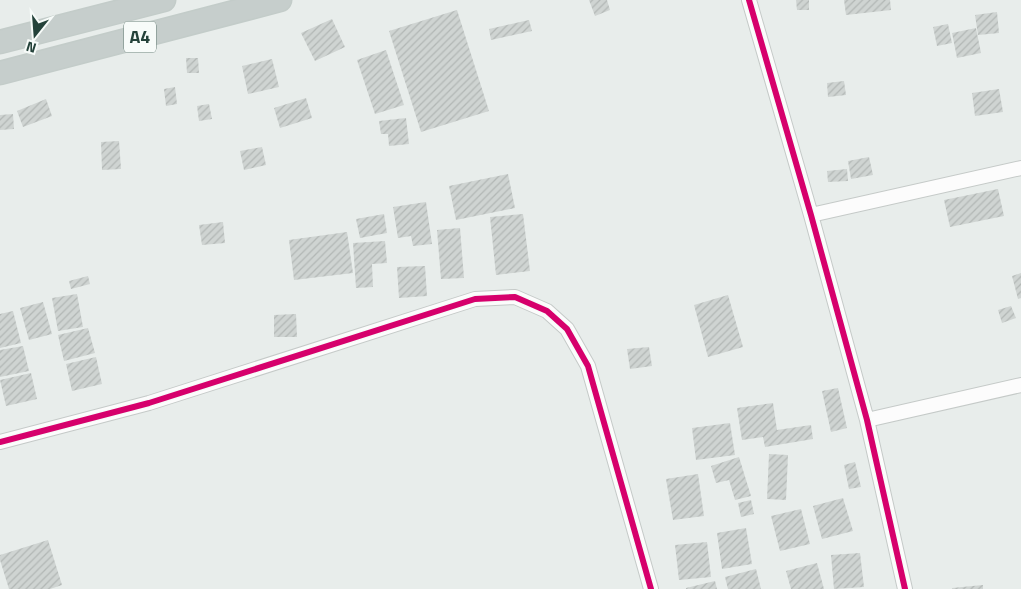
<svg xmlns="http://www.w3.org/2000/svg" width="1021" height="589" viewBox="0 0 1021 589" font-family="'Titillium Web',sans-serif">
	<defs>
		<pattern id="building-hatch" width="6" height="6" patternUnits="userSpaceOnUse" patternTransform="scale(1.25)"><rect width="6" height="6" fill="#cfd4d2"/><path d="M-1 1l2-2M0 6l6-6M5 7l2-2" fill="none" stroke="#b2b7b5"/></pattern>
	</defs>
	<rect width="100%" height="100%" fill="#e8edeb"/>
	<!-- building -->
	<path fill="url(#building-hatch)" d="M589,0H607L610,10L595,16Z
		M796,0H809V10H797Z
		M844,0H890L891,10L846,15Z
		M457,10L489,111L421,132L389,31Z
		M997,12L999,33L978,35L975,15Z
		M332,19L345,47L315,61L301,33Z
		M529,20L532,31L491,40L489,29Z
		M948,24L952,43L937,46L933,27Z
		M976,28L981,53L957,58L952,33Z
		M386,50L404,105L375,114L357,60Z
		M186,58H198L199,73H187Z
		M272,59L279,87L248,94L242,66Z
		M844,81L846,95L828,97L827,83Z
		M175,87L177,104L166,106L164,89Z
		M999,89L1003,112L975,116L972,93Z
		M306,98L312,118L280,128L274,108Z
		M46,99L52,116L23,127L17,111Z
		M209,104L212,119L199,121L197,106Z
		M13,114L14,129L0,130V115Z
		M406,118L409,144L389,146L388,134H381L379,121Z
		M119,141L121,169L102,170L101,142Z
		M262,147L266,165L244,170L240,151Z
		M869,157L873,175L851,179L848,161Z
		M847,169L848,181L828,182L827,171Z
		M508,174L515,208L456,220L449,186Z
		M998,189L1004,216L950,227L944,200Z
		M426,202L432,244L413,246L411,236L398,238L393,207Z
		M384,214L387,233L360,238L356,219Z
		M523,214L530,271L496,275L490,217Z
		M223,222L225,243L202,245L199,225Z
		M460,228L464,278L441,279L437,230Z
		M347,232L353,273L294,280L289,240Z
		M385,241L387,263L372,264L373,287L356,288L353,243Z
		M425,266L427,296L399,298L397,267Z
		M1021,273V298L1018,299L1012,276Z
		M88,276L90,284L71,289L69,281Z
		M77,294L83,327L58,331L52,298Z
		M728,295L743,347L708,357L694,305Z
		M43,302L52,334L29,340L20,308Z
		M1011,306L1016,318L1002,323L998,310Z
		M13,311L21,343L0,348V314Z
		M296,314L297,337H274V315Z
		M88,328L95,353L64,361L58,335Z
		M23,346L29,371L0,377V350Z
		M649,347L652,366L630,369L627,349Z
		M96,357L102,384L72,391L66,364Z
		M31,373L37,399L6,406L0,380Z
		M838,388L847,428L831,432L822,391Z
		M773,403L777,430L811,425L813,439L765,447L763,437L742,440L737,408Z
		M730,423L735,455L696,460L692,428Z
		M769,454L788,455L786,500L767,499Z
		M739,457L751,496L735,500L729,480L716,483L711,466Z
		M855,462L861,487L849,489L844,465Z
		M698,474L704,516L673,520L666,479Z
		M843,498L853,531L822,539L813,506Z
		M751,500L754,514L741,517L738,503Z
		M801,509L810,544L780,551L771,516Z
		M746,528L752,564L722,569L717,533Z
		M48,540L62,585L50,589H9L0,560V555Z
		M707,542L711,577L679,580L675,545Z
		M860,553L864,587L834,589L831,555Z
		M817,563L824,589H791L786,571Z
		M756,569L761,589H728L725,577Z
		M715,581L717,589H686V588Z
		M983,585V589H952V588Z"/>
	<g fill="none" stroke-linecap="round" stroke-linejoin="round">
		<defs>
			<path id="minor" d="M749,0L811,215L867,420L905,589
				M811,215L1021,168
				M867,420L1021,385
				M0,442L149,403L475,299L515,297L547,311L567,329L588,366L651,589"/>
			<path id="trunk" d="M0,42L164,0
				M0,73L280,0"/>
		</defs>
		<!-- minor casing -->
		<use href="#minor" stroke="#c5cac8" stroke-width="16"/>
		<!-- trunk casing -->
		<use href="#trunk" stroke="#c3ccc9" stroke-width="25"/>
		<!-- minor -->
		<use href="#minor" stroke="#fcfcfc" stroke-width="14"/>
		<!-- trunk -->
		<use href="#trunk" stroke="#c6cecc" stroke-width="22"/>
		<defs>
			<path id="cycleway" d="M749,0L811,215L867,420L905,589
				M0,442L149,403L475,299L515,297L547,311L567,329L588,366L651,589"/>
		</defs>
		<!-- cycleway casing -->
		<use href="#cycleway" stroke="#f7fbf9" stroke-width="9"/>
		<!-- cycleway -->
		<use href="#cycleway" stroke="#d6006c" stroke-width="6"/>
	</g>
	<g text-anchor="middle" stroke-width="4" stroke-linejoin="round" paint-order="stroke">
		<!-- shield labels -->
		<rect fill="#f7fbf9" stroke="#637a73" stroke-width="1" x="124" y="21.5" width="32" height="31" rx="4"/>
		<g font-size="18" font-weight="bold" fill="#24423a">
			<text x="140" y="43">A4</text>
		</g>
	</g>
	<!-- north arrow -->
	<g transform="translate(35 35) rotate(197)" stroke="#f7fbf9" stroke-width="4" paint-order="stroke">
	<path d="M0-4L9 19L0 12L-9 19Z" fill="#24423a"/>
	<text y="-8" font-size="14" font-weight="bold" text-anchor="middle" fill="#24423a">N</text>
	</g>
</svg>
